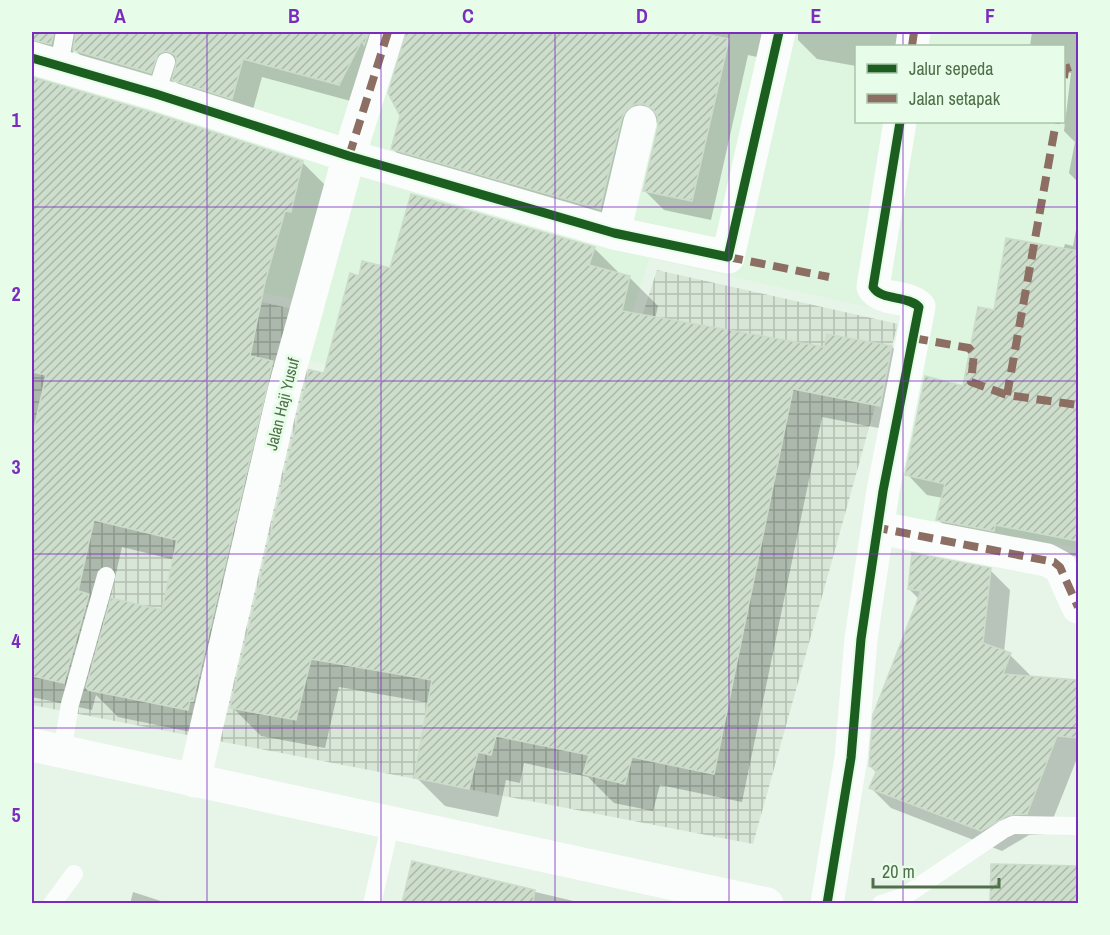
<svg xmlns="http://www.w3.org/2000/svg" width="1110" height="935" viewBox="0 0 1110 935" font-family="'Archivo Narrow',sans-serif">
	<defs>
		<pattern id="industrial-grid" width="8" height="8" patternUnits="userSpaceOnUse" patternTransform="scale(1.5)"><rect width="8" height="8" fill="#d8e6d8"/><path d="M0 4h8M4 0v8" fill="none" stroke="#b2bfb1"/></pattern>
		<pattern id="building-hatch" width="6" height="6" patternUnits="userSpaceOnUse" patternTransform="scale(1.5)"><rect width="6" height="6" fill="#cedecd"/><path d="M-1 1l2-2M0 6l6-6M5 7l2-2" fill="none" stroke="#aab8a8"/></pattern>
	</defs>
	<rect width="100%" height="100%" fill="#e7f4e8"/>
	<!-- residential -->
	<path fill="#def5df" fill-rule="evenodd" d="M32,32H1078V548L887,514L921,319L649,258L600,420L309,361L325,307L32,239ZM856,46H1064V122H856Z"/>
	<!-- industrial -->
	<path fill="url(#industrial-grid)" d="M32,250L311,313L301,367L602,440L657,270L898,324L753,844L32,705Z"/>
	<!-- shadow -->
	<path fill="#0003" fill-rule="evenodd" d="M32,32H923L915,46H856V66L817,59L798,40V33H792L776,61L748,55L711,220L664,210L645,191L660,122L655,123L619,228L411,167L392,148L401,116L408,32H403L358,103L262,77L251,117L193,98L174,80L170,91L94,69L74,49L70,62L32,67Z
		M1032,32H1078V182L1069,173L1075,142L1064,131L1071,73H1064V46H1030Z
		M32,74L38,81L302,162L330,190L215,737L118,717L96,695L92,710L32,697ZM122,547L175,560L163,611L110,600Z
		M1078,219V557L1015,545L958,540L938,519L943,498L927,495L907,474L964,387L995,312L1063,250L1065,244L1073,246Z
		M594,248L621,275L629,277L658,306L655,319L825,349L892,347L920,376L909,434L822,417L742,802L660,785L653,811L614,803L588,777L524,763L520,783L506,780L498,817L445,806L416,777L430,703L339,687L325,748L261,736L232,707L325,375L361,278L391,269Z
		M990,570L1010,590L1004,653L1010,655L1030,675L1029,678L1078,682V756L1047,834L1029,835L1002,851L891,808L871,788L877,773L870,766L919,599L909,589Z
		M413,863L586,904H404Z
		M992,866L1078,868V904H991Z
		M133,892L170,904H130Z"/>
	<!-- building -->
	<path fill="url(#building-hatch)" stroke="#ccdcca" stroke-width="1.5" d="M32,32H54L51,44L32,40Z
		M76,32H369L364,45L362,40L339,85L243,59L232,99L172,80L177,60L175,55L170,52L164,51L158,54L151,73L73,50Z
		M406,32H694L729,39L692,201L643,191L658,126V117L653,109L644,104H635L627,109L622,117L600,209L391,149L400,116L388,93Z
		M32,77L151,112L303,161L291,212L285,211L265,282L250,356L273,361L193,701L190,700L188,710L88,690L86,687L111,598L162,610L177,540L94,520L78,591L89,594L64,683L32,676V438L46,375L32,372Z
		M411,194L595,247L589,265L630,276L622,311L824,347L827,334L892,346L880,406L793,389L714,774L632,757L625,784L583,774L589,755L496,736L491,755L478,752L469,789L414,778L432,680L311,659L296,720L230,708L309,370L324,373L350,273L359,276L362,261L390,268Z
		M1006,238L1078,251V541L995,525L994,531L936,520L945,484L905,475L925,376L963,386L978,307L994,310Z
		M912,553L991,568L983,643L1011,653L1003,674L1078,680V738L1057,736L1027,814L1008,815L981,831L869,788L877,770L869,766L873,715L921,591L908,589Z
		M412,861L535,890L533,903H402Z
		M991,864L1078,866V903H990Z"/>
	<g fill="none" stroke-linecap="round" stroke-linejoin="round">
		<!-- service -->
		<path stroke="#fbfdfc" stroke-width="18" d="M59,66L65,32
			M156,94L166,62
			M62,752L70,704L106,576
			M52,904L74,874
			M372,904L391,822
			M881,904L903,897L1004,829L1013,825L1078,826"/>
		<!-- minor -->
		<path stroke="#fbfdfc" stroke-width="33" d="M912,46L914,32
			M32,58L156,94L349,156L614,233L728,257L779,32
			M614,233L640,122
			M879,528L1047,560L1060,567L1078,607
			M32,745L767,904
			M194,781L284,391L349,156L388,32
			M827,904L851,758L861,639L870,578L883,491L919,307C908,295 881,301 873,287L900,122"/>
		<!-- quiet -->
		<path stroke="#8d6e63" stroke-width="8" stroke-dasharray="15 8" stroke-linecap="butt" d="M912,46L914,32
			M1064,78L1065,69L1073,66L1078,67
			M349,156L388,32
			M728,257L829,277
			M913,338L969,348L974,354L971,382L1007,395L1078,405
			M1007,395L1056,122
			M879,522V528L1054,562L1060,567L1078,607"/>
		<defs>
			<path id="cycleway" d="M32,58L156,94L349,156L614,233L728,257L779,32
				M827,904L851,758L861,639L870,578L883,491L919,307C908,295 881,301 873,287L900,122"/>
		</defs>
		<!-- cycleway casing -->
		<use href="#cycleway" stroke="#e7fde9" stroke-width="13"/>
		<!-- cycleway -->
		<use href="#cycleway" stroke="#1b5e20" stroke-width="9"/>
	</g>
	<!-- grid -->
	<path fill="none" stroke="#7b2cbf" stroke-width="1.5" stroke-opacity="0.55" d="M207,32V904M381,32V904M555,32V904M729,32V904M903,32V46M903,122V904M32,207H1078M32,381H1078M32,554H1078M32,728H1078"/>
	<g text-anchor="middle" stroke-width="6" stroke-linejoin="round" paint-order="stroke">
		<!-- street labels -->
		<g font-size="16" fill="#506f4a" stroke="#e7fde9">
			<text transform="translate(282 404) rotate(-76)" y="6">Jalan Haji Yusuf</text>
		</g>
	</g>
	<!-- border -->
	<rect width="1110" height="935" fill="none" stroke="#e7fde9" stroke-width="66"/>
	<!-- legend -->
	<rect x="855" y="45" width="210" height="78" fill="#e7fde9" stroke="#abc4a9" stroke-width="1.5"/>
	<rect x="867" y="64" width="30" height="9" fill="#1b5e20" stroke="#abc4a9" stroke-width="1.5"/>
	<text x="909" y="75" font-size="18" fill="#506f4a">Jalur sepeda</text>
	<rect x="867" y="94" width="30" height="9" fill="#8d6e63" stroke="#abc4a9" stroke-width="1.5"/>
	<text x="909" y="105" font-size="18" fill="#506f4a">Jalan setapak</text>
	<!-- scale -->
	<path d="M873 878v9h126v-9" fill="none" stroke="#506f4a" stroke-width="3"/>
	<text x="882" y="878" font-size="18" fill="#506f4a" stroke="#e7fde9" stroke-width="4.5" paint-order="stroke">20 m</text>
	<rect x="33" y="33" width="1044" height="869" fill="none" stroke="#7b2cbf" stroke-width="2"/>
	<g font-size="20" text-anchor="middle" font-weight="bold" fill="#7b2cbf">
		<text x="120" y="23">A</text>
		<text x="294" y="23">B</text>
		<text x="468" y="23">C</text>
		<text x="642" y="23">D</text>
		<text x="816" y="23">E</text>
		<text x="990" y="23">F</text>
		<text x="16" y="127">1</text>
		<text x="16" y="301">2</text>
		<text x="16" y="474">3</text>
		<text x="16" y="648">4</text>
		<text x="16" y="822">5</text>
	</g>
</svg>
